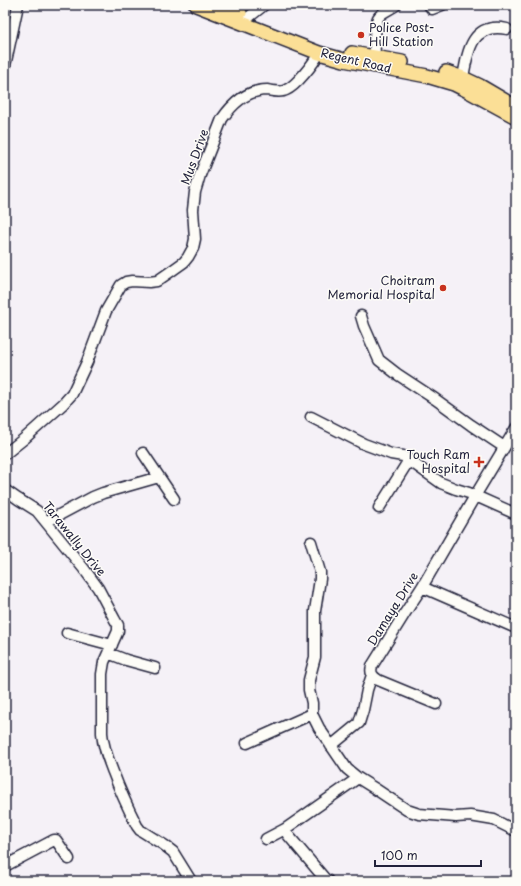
<svg xmlns="http://www.w3.org/2000/svg" width="521" height="886" viewBox="0 0 521 886" font-family="'Playpen Sans',sans-serif">
	<rect width="100%" height="100%" fill="#f5f1f7"/>
	<filter id="ink" filterUnits="userSpaceOnUse"><feTurbulence type="fractalNoise" baseFrequency=".025" numOctaves="2"/><feDisplacementMap in="SourceGraphic" scale="8" xChannelSelector="R" yChannelSelector="G"/><feConvolveMatrix kernelMatrix="1 2 1 2 8 2 1 2 1" color-interpolation-filters="sRGB"/></filter>
	<g filter="url(#ink)">
		<g fill="none" stroke-linecap="round" stroke-linejoin="round">
			<defs>
				<path id="minor" d="M429,5L432,9L442,5
					M249,17L264,5
					M374,64C376,51 373,29 378,18C381,12 391,9 396,5
					M5,66L18,5
					M462,83C467,57 469,21 507,29
					M361,316L364,326L379,360L397,374L435,399L471,425L504,447
					M311,417L364,444L391,454L403,456L441,483L456,489L469,493L516,514
					M143,453L174,499
					M5,454L25,438L63,404L72,394L87,362L106,311L121,285L126,282L132,281L149,282L157,281L170,272L184,262L188,257L193,248L195,239L193,210L195,192L200,175L222,119C233,103 248,90 267,90C273,91 281,93 286,90C296,86 314,63 319,53
					M5,490L18,499L37,511L84,569L98,588L115,620L118,625V631L104,662L102,674V733C103,747 108,759 113,772C120,791 128,808 137,826L140,830L164,845L173,852L191,881
					M379,508L409,460
					M46,522L93,497L103,493L159,477
					M311,542L320,572V579L315,611V657L309,680V690L312,703V714L319,728L347,769L358,778L374,788L407,810L419,814L456,817L470,816L494,820L516,831
					M422,587L516,628
					M67,633L112,645
					M108,653L126,660L155,668
					M436,704L378,680C372,676 370,673 372,666L405,613L422,587L475,496L516,428
					M247,743L312,714
					M331,746L359,723L363,710L367,690L372,675
					M285,829L288,835L325,879L328,881
					M266,839L285,829L358,778
					M5,866L54,840H56L69,859"/>
				<path id="major" d="M196,5L319,53L344,60L427,76L454,84L470,92L516,117
					M221,5L240,13
					M352,53L402,62
					M446,72L463,78L480,86L516,107"/>
			</defs>
			<!-- minor casing -->
			<use href="#minor" stroke="#22223b" stroke-width="13"/>
			<!-- major casing -->
			<use href="#major" stroke="#22223b" stroke-width="16"/>
			<!-- minor -->
			<use href="#minor" stroke="#fdfcf7" stroke-width="10"/>
			<!-- major -->
			<use href="#major" stroke="#fbdf96" stroke-width="13"/>
		</g>
	</g>
	<!-- markers -->
	<g fill="#c8321e" stroke="#fdfcf7" stroke-width="1.5">
		<circle cx="361" cy="35" r="4"/>
		<circle cx="443" cy="288" r="4"/>
		<path d="M477 456h4v4h4v4h-4v4h-4v-4h-4v-4h4z"/>
	</g>
	<g text-anchor="middle" stroke-width="3" stroke-linejoin="round" paint-order="stroke">
		<!-- poi labels -->
		<g font-size="12" fill="#22223b" stroke="#fdfcf7" text-anchor="end">
			<text x="369" y="32" text-anchor="start">Police Post-<tspan x="369" dy="14">Hill Station</tspan></text>
			<text x="435" y="285">Choitram<tspan x="435" dy="14">Memorial Hospital</tspan></text>
			<text x="470" y="459">Touch Ram<tspan x="470" dy="14">Hospital</tspan></text>
		</g>
		<!-- street labels -->
		<g font-size="12" fill="#22223b" stroke="#fdfcf7">
			<text transform="translate(356 61) rotate(13)" y="4">Regent Road</text>
			<text transform="translate(195 157) rotate(-70)" y="4">Mus Drive</text>
			<text transform="translate(74 539) rotate(51)" y="4">Tarawally Drive</text>
			<text transform="translate(393 609) rotate(-58)" y="4">Damaya Drive</text>
		</g>
	</g>
	<!-- margin -->
	<rect width="521" height="886" fill="none" stroke="#fdfcf7" stroke-width="20"/>
	<rect x="10" y="10" width="501" height="866" fill="none" stroke="#22223b" stroke-width="1.5" filter="url(#ink)"/>
	<!-- scale -->
	<path d="M375 860v6h106v-6" fill="none" stroke="#22223b" stroke-width="2"/>
	<text x="381" y="860" font-size="12" fill="#22223b" stroke="#fdfcf7" stroke-width="3" paint-order="stroke">100 m</text>
</svg>
